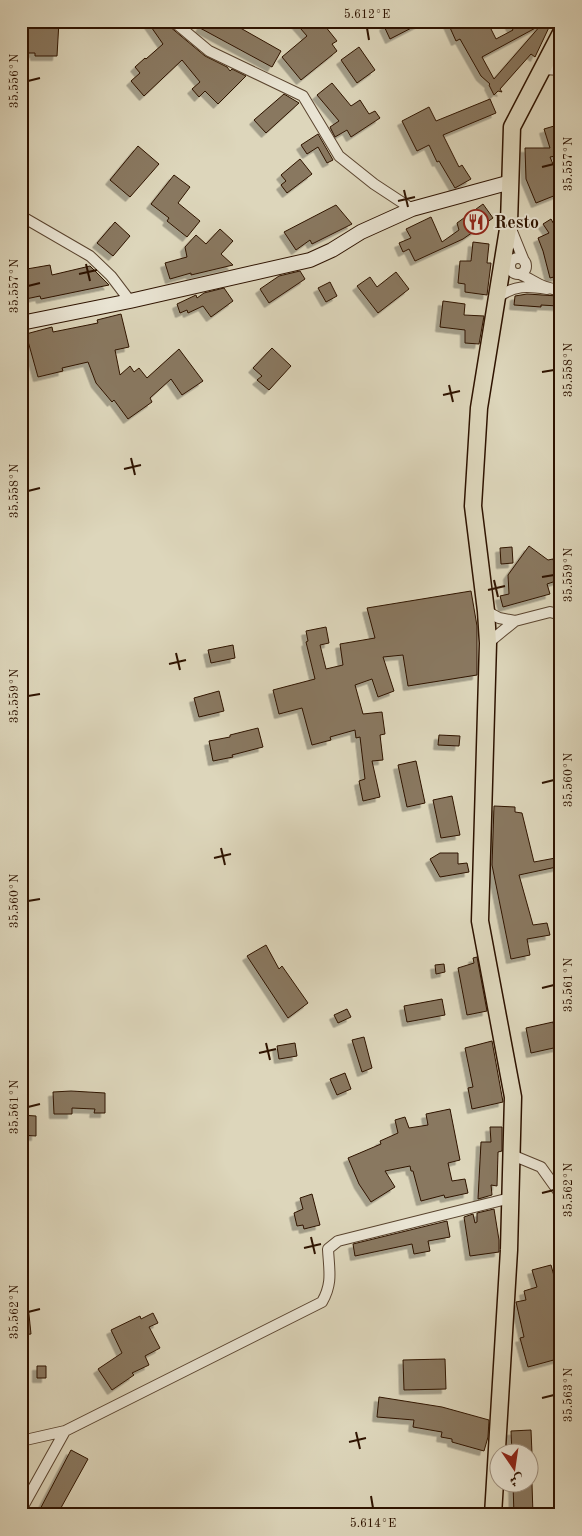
<svg xmlns="http://www.w3.org/2000/svg" width="582" height="1536" viewBox="0 0 582 1536" font-family="'Old Standard TT',Amiri,serif">
	<defs>
		<filter id="shadow"><feDropShadow dx="-4.5" dy="4.5" stdDeviation="0" flood-color="#0004"/></filter>
	</defs>
	<rect width="100%" height="100%" fill="#ddd6bb"/>
	<filter id="stains"><feTurbulence type="fractalNoise" baseFrequency=".004" numOctaves="4"/><feColorMatrix values="0 0 0 0 .2 0 0 0 0 .09 0 0 0 0 .02 0 0 0 .5 -.17"/></filter>
	<radialGradient id="worn" r=".72"><stop offset=".6" stop-color="#630" stop-opacity="0"/><stop offset="1" stop-color="#630" stop-opacity=".3"/></radialGradient>
	<!-- building -->
	<path fill="#897861" stroke="#2e1300" fill-rule="evenodd" filter="url(#shadow)" d="M25,21H59L57,56H35V53H23Z
		M147,21H166L169,26L205,56L227,67L230,71L232,69L246,76L218,104L205,91L199,97L192,89L200,82L182,60L144,96L131,81L140,73L135,67L145,58L146,59L163,44Z
		M204,21H228L281,51L272,67L200,28Z
		M294,21H321L337,41L332,44L337,51L301,80L282,57L307,36Z
		M386,21H425L390,39L384,26L387,24Z
		M447,21H487L496,39L513,30L508,21H552L535,57L531,54L500,89L502,92L498,91L494,95L489,85L490,84L481,76L460,39L456,41ZM541,25L494,79L482,57Z
		M359,47L375,70L357,83L341,60Z
		M332,83L351,106L360,100L369,114L375,111L380,118L351,137L347,130L335,137L330,127L339,121L317,95Z
		M284,94L299,103L266,133L254,120Z
		M490,99L496,113L443,135L459,167L462,165L471,179L455,188L439,161L437,162L429,145L417,151L402,121L429,107L436,121Z
		M561,124V155L550,157L561,183V193L536,203L526,179L525,148H550L544,129Z
		M318,134L333,160L327,163L318,147L307,154L301,145Z
		M138,146L159,164L130,197L110,180Z
		M300,159L312,174L287,193L281,185L286,181L281,175Z
		M174,175L190,187L178,203L200,221L187,237L167,221L169,218L151,204Z
		M483,204L493,218L463,239L415,261L409,249L403,252L399,243L411,238L406,229L431,217L442,242L459,230L457,223Z
		M336,205L352,224L312,244L310,240L296,250L284,232Z
		M551,219L561,237V275L550,278L543,251L538,238L549,233L543,224Z
		M115,222L130,236L113,256L97,243Z
		M220,229L233,241L221,254L233,265L191,275V273L170,279L165,263L187,257L185,247L196,235L206,244Z
		M473,242L489,244L487,263H491L487,295L465,292V284L458,283L460,261H471Z
		M50,265L52,275L90,266L109,285L41,299L40,296L21,300V270Z
		M300,271L305,279L269,303L260,289L279,276Z
		M396,272L409,289L378,313L357,286L370,277L377,287Z
		M330,282L337,296L326,302L318,288Z
		M224,288L233,301L211,317L203,306L188,313L187,310L180,313L177,304L196,295L197,298L204,293Z
		M527,294L558,296V306L541,305V307L514,305L515,296Z
		M443,301L465,304L464,315L484,316L479,344L465,343V330L440,327Z
		M121,314L129,347L115,350L120,375L130,366L134,372L139,368L147,378L179,349L203,381L182,395L171,379L150,398L152,402L128,419L114,400L112,402L96,383L88,362L62,368L63,371L38,377L26,334L52,327L53,332L98,323L97,320Z
		M272,348L291,366L269,390L257,380L262,376L253,368Z
		M529,546L548,560L553,559L559,580L547,584L550,594L503,607L500,596L509,594L508,575Z
		M512,547L513,563L501,564L500,548Z
		M471,591L477,626V675L408,686L403,655L383,657L394,691L378,697L372,679L355,685L363,714L382,712L385,734L380,735L383,760L372,761L380,797L363,801L359,781L365,779L360,737L356,738L355,730L330,737L331,740L312,745L302,708L279,714L273,690L315,679L306,642L308,641L306,631L326,627L329,643L320,645L326,669L343,665L340,644L375,638L367,608Z
		M233,645L235,658L211,663L208,650Z
		M219,691L224,711L199,717L194,698Z
		M258,728L263,747L232,755L233,757L213,761L209,741L230,737V735Z
		M439,735L460,736L459,746L438,745Z
		M416,761L425,803L407,807L398,765Z
		M452,796L460,835L441,838L433,800Z
		M494,806L515,807V812L522,813L534,862L561,857V866L519,875L533,925L547,923L550,935L527,939L530,955L511,959L492,865Z
		M440,853H458V864L467,863L469,872L440,877L430,859Z
		M266,945L279,969L282,966L308,1003L288,1018L247,956Z
		M477,957L487,1011L467,1015L458,968L474,963L473,958Z
		M444,964L445,972L436,974L435,965Z
		M442,999L445,1015L407,1022L404,1006Z
		M347,1009L351,1017L338,1023L334,1015Z
		M553,1022L558,1047L531,1053L526,1028Z
		M364,1037L372,1068L362,1072L352,1040Z
		M492,1041L503,1102L472,1109L468,1088L473,1087L465,1048Z
		M295,1043L297,1056L279,1059L277,1046Z
		M345,1073L351,1089L337,1095L330,1079Z
		M71,1091L105,1093V1113H94L95,1109L72,1108V1114H54L53,1092Z
		M450,1109L460,1160L448,1163L452,1181L465,1179L468,1193L445,1198L444,1195L421,1201L413,1171H411L410,1166L385,1171L395,1187L371,1202L359,1184L348,1158L381,1144L380,1141L398,1133L395,1120L405,1117L409,1128L428,1125L426,1114Z
		M21,1115L36,1116V1136L21,1135Z
		M490,1127H502V1151L498,1152L497,1186L491,1185L492,1195L478,1199L481,1142H491Z
		M312,1194L320,1225L304,1229L303,1225L297,1226L294,1213L303,1209L300,1198Z
		M494,1209L499,1240V1252L470,1256L464,1217L473,1214L475,1223L477,1222V1213Z
		M447,1221L450,1237L428,1241L430,1251L414,1254L412,1244L355,1256L353,1244Z
		M551,1265L559,1294H561V1358L528,1367L520,1338L524,1337L516,1302L526,1300L524,1291L537,1287L532,1270Z
		M21,1305H28L31,1334L21,1335Z
		M153,1313L158,1323L149,1327L160,1348L145,1356L149,1365L132,1373L134,1375L112,1390L98,1369L122,1353L111,1330L140,1316L141,1319Z
		M445,1359L446,1389L404,1390L403,1360Z
		M37,1366H46V1378H37Z
		M379,1397L442,1407L489,1420L488,1437L484,1451L452,1442V1439L441,1437L442,1432L413,1427L414,1420L377,1417Z
		M531,1430L532,1454H512L511,1431Z
		M71,1450L88,1459L57,1515H37Z
		M513,1484H532L533,1515H514Z"/>
	<g fill="none" stroke-linecap="round" stroke-linejoin="round">
		<defs>
			<path id="minor" d="M173,21L209,51L303,96L339,156L374,184L412,209
				M543,69L561,70
				M21,216L90,256L111,276L130,301
				M511,229L524,261
				M510 266a8 8 0 1 1 16 0a8 8 0 1 1-16 0Z
				M520,274C533,280 546,291 561,289
				M498,297C515,285 527,286 547,289
				M486,611L499,618L515,621
				M488,643L515,621L550,612L561,615
				M512,1155L541,1167L561,1195
				M21,1441L65,1431
				M21,1510L65,1431L322,1302C333,1283 329,1270 328,1249L338,1241L510,1198"/>
			<path id="secondary" d="M21,323L130,301L310,260L332,250L361,232L412,209L511,182"/>
			<path id="primary" d="M493,1515L509,1250L513,1097L480,921L488,643L486,611L473,506L479,408L509,223L512,127L561,33"/>
		</defs>
		<!-- minor casing -->
		<use href="#minor" stroke="#5a442f" stroke-width="12"/>
		<!-- secondary casing -->
		<use href="#secondary" stroke="#2e1300" stroke-width="16"/>
		<!-- primary casing -->
		<use href="#primary" stroke="#2e1300" stroke-width="19"/>
		<!-- minor -->
		<use href="#minor" stroke="#e9e4d3" stroke-width="10"/>
		<!-- secondary -->
		<use href="#secondary" stroke="#e9e4d3" stroke-width="14"/>
		<!-- primary -->
		<use href="#primary" stroke="#ddd6bb" stroke-width="16"/>
	</g>
	<!-- ticks -->
	<path fill="none" stroke="#2e1300" stroke-width="2" d="M367,28L369,40M28,81L40,78M542,167L554,164M404,190L408,207M398,201L415,197M86,264L90,281M79,274L97,270M28,286L40,283M542,372L554,370M449,385L453,402M443,395L460,391M131,458L135,475M124,469L141,465M28,491L40,488M542,577L554,575M494,580L498,597M488,590L505,586M176,653L180,670M169,664L186,660M28,696L40,694M542,783L554,780M221,848L225,865M214,858L231,854M28,901L40,899M542,988L554,985M266,1043L270,1060M259,1053L276,1049M28,1107L40,1104M542,1193L554,1190M311,1237L315,1254M304,1248L321,1244M28,1312L40,1309M542,1398L554,1395M356,1432L360,1449M349,1442L366,1438M371,1496L373,1508"/>
	<!-- icons -->
	<defs>
		<symbol id="restaurant-ring" viewBox="-11 -11 22 22"><circle r="9.5" fill="#e9e4d3" stroke="#8f2418" stroke-width="1.5"/><path d="M-5-6h1v4h1v-4h1v4h1v-4h1v5L-1.5 .5V6h-2V.5L-5-1ZM5-6V6H3V1.5H1.5Q1.5-4 5-6Z" fill="#8f2418"/></symbol>
	</defs>
	<g fill-rule="evenodd">
		<use href="#restaurant-ring" x="462" y="208" width="28" height="28"/>
	</g>
	<g text-anchor="middle" stroke-width="4" stroke-linejoin="round" paint-order="stroke">
		<!-- poi labels -->
		<g font-size="18" font-weight="bold" fill="#2e1300" stroke="#e9e4d3" text-anchor="start">
			<text x="494" y="228">Resto</text>
		</g>
	</g>
	<!-- margin -->
	<rect width="582" height="1536" fill="none" stroke="#ddd6bb" stroke-width="55"/>
	<!-- north arrow -->
	<g transform="translate(514 1468) rotate(167)"><circle r="24" fill="#e9e4d3" stroke="#9e907f"/>
	<path d="M0-4L9 19L0 12L-9 19Z" fill="#8f2418"/>
	<text y="-8" font-size="14" font-weight="bold" text-anchor="middle" fill="#2e1300">ش</text>
	</g>
	<rect x="28" y="28" width="526" height="1480" fill="none" stroke="#2e1300" stroke-width="2"/>
	<g font-size="12" text-anchor="middle" fill="#2e1300">
		<text x="367" y="18">5.612°E</text>
		<text transform="translate(14 81) rotate(-90)" y="4">35.556°N</text>
		<text transform="translate(568 164) rotate(-90)" y="4">35.557°N</text>
		<text transform="translate(14 286) rotate(-90)" y="4">35.557°N</text>
		<text transform="translate(568 370) rotate(-90)" y="4">35.558°N</text>
		<text transform="translate(14 491) rotate(-90)" y="4">35.558°N</text>
		<text transform="translate(568 575) rotate(-90)" y="4">35.559°N</text>
		<text transform="translate(14 696) rotate(-90)" y="4">35.559°N</text>
		<text transform="translate(568 780) rotate(-90)" y="4">35.560°N</text>
		<text transform="translate(14 901) rotate(-90)" y="4">35.560°N</text>
		<text transform="translate(568 985) rotate(-90)" y="4">35.561°N</text>
		<text transform="translate(14 1107) rotate(-90)" y="4">35.561°N</text>
		<text transform="translate(568 1190) rotate(-90)" y="4">35.562°N</text>
		<text transform="translate(14 1312) rotate(-90)" y="4">35.562°N</text>
		<text transform="translate(568 1395) rotate(-90)" y="4">35.563°N</text>
		<text x="373" y="1527">5.614°E</text>
	</g>
	<rect width="100%" height="100%" filter="url(#stains)"/>
	<rect width="100%" height="100%" fill="url(#worn)"/>
</svg>
